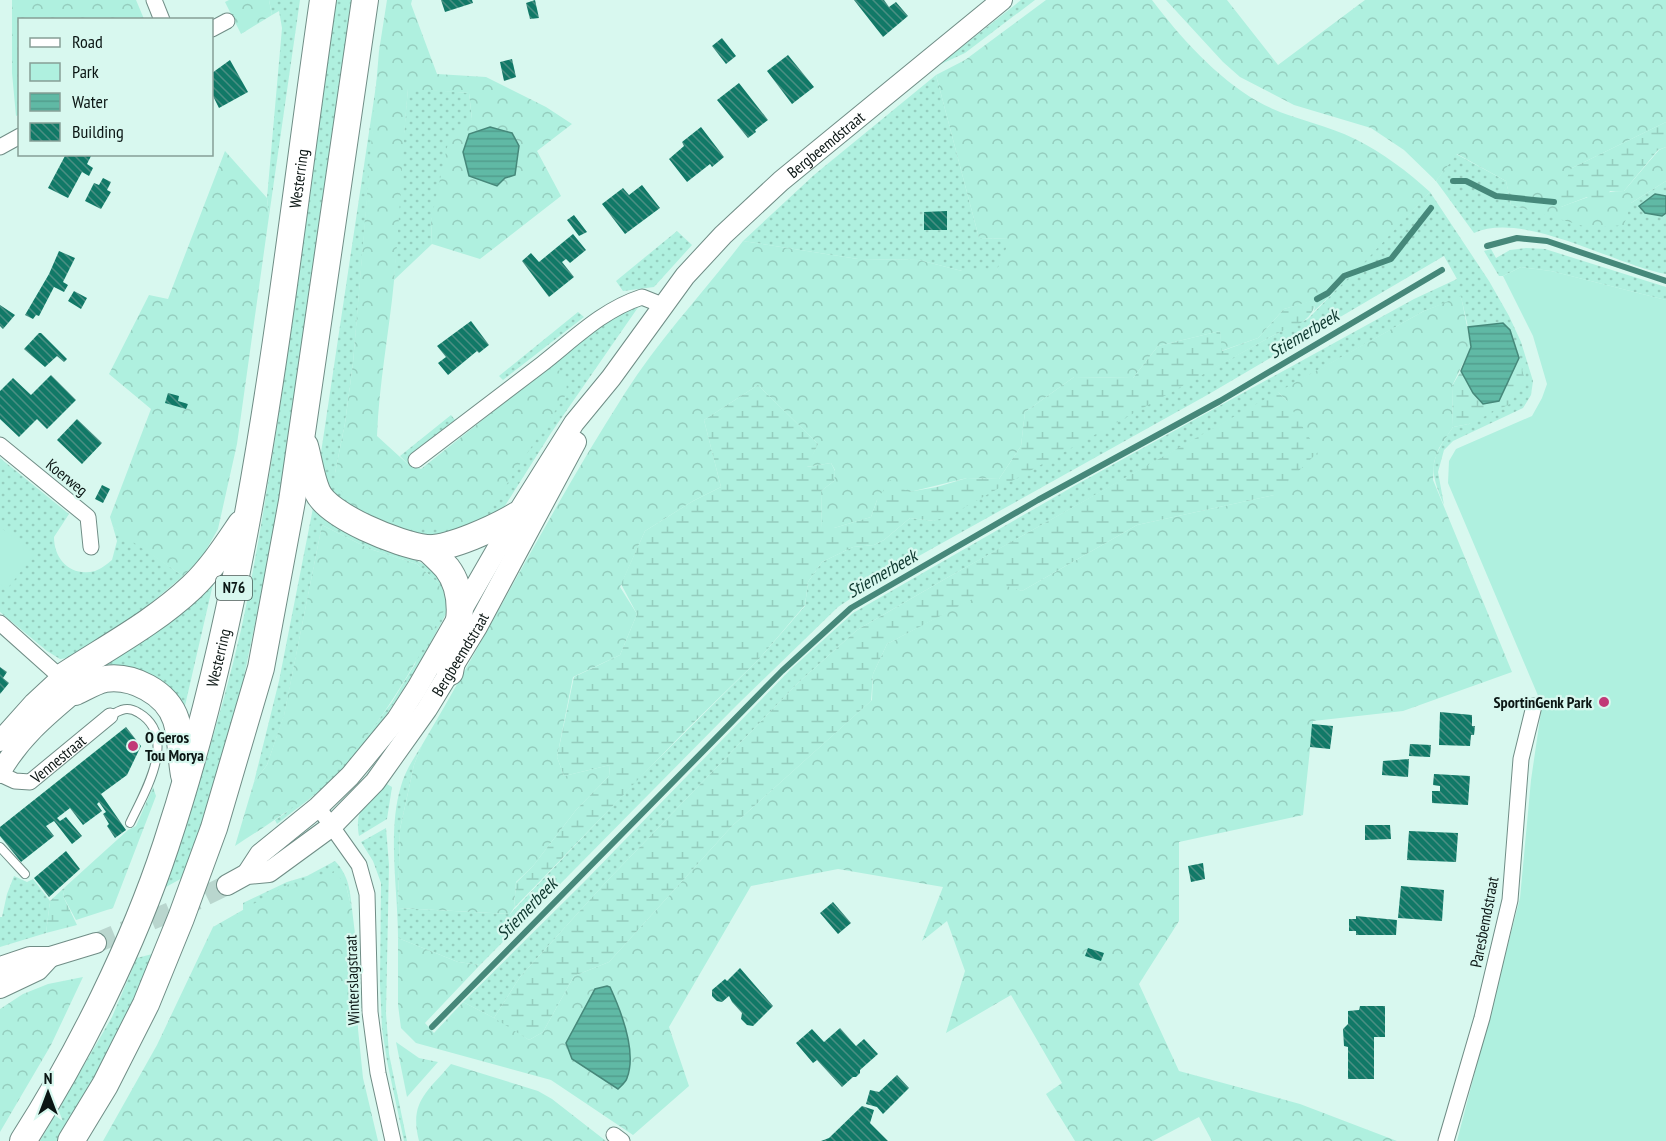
<svg xmlns="http://www.w3.org/2000/svg" width="1666" height="1141" viewBox="0 0 1666 1141" font-family="'PT Sans Narrow',sans-serif">
	<defs>
		<pattern id="grass-dots" width="8" height="8" patternUnits="userSpaceOnUse" patternTransform="scale(1.5)"><rect width="8" height="8" fill="#aff0df"/><path d="M2 2h.1M6 6h.1" fill="none" stroke="#95cdbe" stroke-width="1.8" stroke-linecap="round"/></pattern>
		<pattern id="forest-crowns" width="20" height="18" patternUnits="userSpaceOnUse" patternTransform="scale(1.5)"><rect width="20" height="18" fill="#aff0df"/><path d="M2 6a3 3 0 1 1 6 0M12 15a3 3 0 1 1 6 0" fill="none" stroke="#95cdbe"/></pattern>
		<pattern id="wetland-marsh" width="20" height="14" patternUnits="userSpaceOnUse" patternTransform="scale(1.5)"><rect width="20" height="14" fill="#aff0df"/><path d="M1 5h8M5 5V1M11 12h8M15 12V8" fill="none" stroke="#95cdbe"/></pattern>
		<pattern id="water-rules" width="6" height="5" patternUnits="userSpaceOnUse" patternTransform="scale(1.5)"><rect width="6" height="5" fill="#60b9a5"/><path d="M0 2.5h6" fill="none" stroke="#529e8d"/></pattern>
		<pattern id="building-back-hatch" width="6" height="6" patternUnits="userSpaceOnUse" patternTransform="scale(1.5)"><rect width="6" height="6" fill="#117967"/><path d="M-1 5l2 2M0 0l6 6M5-1l2 2" fill="none" stroke="#4b8f83"/></pattern>
	</defs>
	<rect width="100%" height="100%" fill="#d8f8ef"/>
	<!-- grass -->
	<path fill="url(#grass-dots)" d="M269,0H300L269,216L267,198L282,28L279,11L272,15Z
		M335,0H352L277,518L242,686L221,768L186,876L164,888C193,803 221,718 241,630C256,561 267,490 278,420C299,280 317,140 335,0Z
		M1021,0H1035L965,53L939,65Z
		M378,72L353,363L345,423L335,473L486,514L496,498L547,369L609,319L629,308L639,306L551,433L501,512L475,527L437,535L412,534L382,526L334,499L319,466Z
		M936,75L979,238L1011,239L997,271H962L919,260L858,259L743,241L814,175Z
		M408,88L469,93L472,119L431,220L432,244L394,280L402,156Z
		M1456,154L1506,181L1511,205L1550,215L1631,203L1666,181V196L1655,194L1662,216L1666,213V274C1615,265 1523,210 1474,233L1436,181Z
		M1430,192L1489,281L1509,316L1521,342L1533,381L1531,395L1523,408L1453,441L1444,450L1438,472L1444,505C1428,468 1430,460 1453,427L1469,424L1524,380L1510,330L1503,323L1468,327L1461,297L1424,311L945,579L857,630L798,683L606,882L520,977L494,1018L463,1002L585,881L790,670L853,613L1074,486L1414,299L1457,279L1444,256L1209,394L892,571L838,607L737,705L480,965L458,962L398,938C398,890 387,832 401,786C405,771 414,758 422,745L414,765L400,829L398,908L510,914L638,779L759,659L805,606L808,582L822,562L853,547L874,545L884,540L910,518L934,521L1274,335L1308,319Z
		M677,231L692,245L654,287L623,291L616,281Z
		M1526,248L1545,249L1666,287V300L1551,271L1521,267L1503,276H1499L1484,251L1491,249L1496,258L1510,250Z
		M578,312L584,317L503,380L499,376Z
		M451,415L455,420L409,455L421,470L411,467L400,456Z
		M0,458L69,514L54,537C54,560 71,577 95,571C101,569 107,564 112,560L117,541L113,527L183,576L131,620L68,658L60,659L47,651L0,612Z
		M313,508L361,540L398,551L429,567L441,578L452,602C421,663 385,726 337,774C319,793 297,808 277,824L275,820L284,814L365,738L392,702L415,664L438,583L417,564L370,549L322,525L284,716L267,765L254,782L279,681Z
		M213,584L184,710L97,669L188,606Z
		M385,783L392,787L387,819L359,836C354,809 367,800 385,783Z
		M386,828L389,865L386,1013L389,1054L407,1141H404L387,1061L382,1029L380,984L381,883L373,861L361,842Z
		M335,861C349,876 350,890 352,909L346,886L243,910V903L287,882L307,876Z
		M14,876L27,882L33,879L50,901L46,933L0,947V917H2L7,894Z
		M156,953L130,1012L59,1141H40L112,1017L137,958Z"/>
	<!-- forest -->
	<path fill="url(#forest-crowns)" d="M12,0H136L144,19L20,20V114L16,116L12,73Z
		M229,0H269L272,15L241,34L225,2Z
		M387,0H412L411,4L437,74L486,77L546,107L572,124L537,151L561,196L480,259L432,244L431,220L450,134L472,119L469,93L408,89C402,152 400,217 394,281C389,333 379,383 377,436L411,467L421,469L547,369L562,371L566,377L567,393L487,514L465,525L440,529L398,527L352,506L336,484L335,473L345,423L353,363L379,51Z
		M1046,0H1152C1180,37 1217,78 1257,101C1288,119 1324,123 1355,139C1382,152 1408,172 1430,192L1358,269L1314,311L1316,300L1284,309L1258,338L1221,351L1220,331L1158,346L1133,378L1074,377L1025,412L1021,446L999,479L967,478L877,500L871,517L834,528H822L821,491L834,481L835,470L831,463L806,467L818,444L758,385L704,420L721,487L693,501L645,531L620,587L637,614L620,655L573,677L557,757L564,776L610,765L609,776L576,810L533,866L516,882L514,908L510,914L398,908L400,829L414,765L422,745C491,628 552,507 625,393C660,338 704,292 743,241L858,259L919,260L962,271L997,270L1010,239L979,238L936,75L965,60Z
		M1166,0H1227L1278,65L1365,0H1666V122L1572,168L1561,207C1582,199 1601,191 1624,191L1659,150L1666,147V181L1631,203L1624,225L1590,228L1511,205L1506,181L1457,154L1436,181L1404,150L1371,128L1294,105L1240,77L1223,62Z
		M225,151L267,198L269,216L237,444L218,529L202,557L183,576L124,536L113,527L110,517L151,409L109,374L149,295L168,299Z
		M1461,296L1471,347L1452,386L1453,427L1439,448L1434,462L1433,480L1512,672L1403,711L1313,721L1303,815L1179,842V921L1139,984L1179,1071L1300,1104L1397,1141H1212L1199,1117L1153,1141H1075L1046,1094L1062,1083L1011,995L946,1033L965,971L947,921L922,941L943,887L838,869L751,886L669,1027L689,1086L633,1135L551,1080L416,1043L401,1028L398,1005V938L458,962L480,965L425,1023L434,1033L463,1002L504,1023L529,1040L543,1032L574,976L609,962L732,826L872,700L873,674L887,644L1001,583L1022,591L1137,525L1274,495L1287,401L1278,392L1424,311Z
		M322,525L370,549L417,564L438,583L447,605C415,664 383,724 335,772C305,801 269,824 235,846L254,782L267,765L284,715Z
		M153,787L156,796L113,908L76,920L63,896L65,887L128,830L136,826Z
		M335,871L346,886L352,909L356,942L358,1029L363,1078L378,1141H103L157,1045L213,927L287,885Z
		M83,977L51,1045L0,1132V1009L23,994L48,984Z
		M396,1042L419,1058L438,1062L407,1097Z
		M451,1064L538,1091L552,1099L606,1141H419C409,1102 427,1092 451,1064Z"/>
	<!-- wetland -->
	<path fill="url(#wetland-marsh)" d="M1666,122V147L1658,150L1624,191H1610L1604,200L1591,201L1587,197L1561,207L1554,202L1572,168Z
		M1317,299C1311,324 1295,325 1274,335L949,516L934,521L910,518L884,540L874,545L853,547L822,562L808,582L805,605L759,659L687,729L514,908L516,883L533,866L576,810L609,776L610,765L564,776L557,757L574,677L620,655L637,614L621,584L645,531L693,501L721,487L704,420L758,385L818,444L807,467L831,463L835,471L834,481L821,491L822,528H834L871,517L877,500L890,480L908,492L937,487L967,478L999,479L1021,446L1025,412L1074,377L1133,378L1158,346L1220,331L1222,351L1258,338L1284,309Z
		M1519,358L1525,380L1510,404L1469,424L1453,427L1452,386L1461,371L1473,393L1499,401Z
		M1278,392L1287,401L1318,452L1274,495L1137,525L1022,591L1001,584L887,644L873,674L871,701L732,826L609,962L574,976L543,1032L529,1040L494,1018L520,977L606,882L798,683L857,630L945,579Z
		M65,887L63,896L77,925L46,933L50,901Z"/>
	<!-- park -->
	<path fill="#aff0df" d="M1521,267L1551,271L1666,300V1141H1457L1520,898L1531,780L1542,705L1448,483L1449,461L1456,449L1532,416L1542,398L1547,384L1533,336L1503,276Z
		M0,527L35,554L7,589L0,584Z"/>
	<!-- water -->
	<path fill="url(#water-rules)" stroke="#46887a" stroke-width="1.5" d="M490,127L512,133L519,146L515,175L505,178L497,186L469,176L463,152L469,134Z
		M1655,194L1666,196V213L1662,216L1645,213L1639,206Z
		M1503,323L1510,330L1519,358L1499,401L1483,404L1473,393L1461,371L1471,347L1468,327Z
		M607,986L610,987C621,1011 637,1052 627,1078C626,1082 621,1086 618,1089L572,1059L566,1043L595,989Z"/>
	<g fill="none" stroke-linecap="round" stroke-linejoin="round">
		<!-- stream -->
		<path stroke="#46887a" stroke-width="6" d="M1453,181H1466L1496,196L1554,202
			M1487,246L1517,238L1547,241L1666,281
			M1317,299L1328,293L1344,276L1391,259L1431,208
			M432,1027L782,671L851,608L1038,500L1220,401L1442,270"/>
	</g>
	<!-- building -->
	<path fill="url(#building-back-hatch)" d="M441,0H472L473,3L445,12Z
		M535,0L539,18L530,19L526,3Z
		M854,0H884L889,7L896,2L908,16L883,37Z
		M722,38L736,56L726,64L712,46Z
		M788,55L814,87L792,104L767,71Z
		M512,59L516,77L504,81L500,62Z
		M230,60L248,92L219,108L212,94V73Z
		M739,83L768,120L755,130L756,132L748,138L717,100Z
		M701,127L724,157L712,167L710,164L687,182L669,159L684,146L682,142Z
		M66,154H92L87,164L93,168L89,176L82,172L68,198L48,188Z
		M103,178L111,182L107,190L111,192L101,209L85,201L94,183L99,185Z
		M642,185L660,208L625,234L602,204L623,188L629,195Z
		M947,211V230H924V212Z
		M574,215L587,232L579,236L567,220Z
		M573,234L586,250L570,263L566,259L562,262L574,277L549,297L522,261L531,253L539,262Z
		M59,251L75,258L63,282L68,285L64,292L54,287L39,316L36,315L33,319L25,315L49,274Z
		M74,291L87,298L81,309L68,301Z
		M0,305L15,315L3,329L0,326Z
		M471,321L489,345L479,353L477,351L448,375L438,363L446,357L437,346Z
		M39,333H41L67,359L64,362L57,356L45,367L32,356L24,349Z
		M51,375L76,400L47,429L37,419L19,437L0,419V391L13,378L31,395Z
		M168,393L179,396L178,401L188,404L186,409L165,403Z
		M77,419L102,443L82,464L57,440Z
		M102,485L110,489L103,503L95,499Z
		M0,667L7,672L3,678L9,683L0,694Z
		M1440,712L1472,715V726H1475L1474,735H1471L1470,746L1439,745Z
		M1312,724L1333,726L1330,749L1310,747Z
		M126,727L141,746L127,775L101,794L126,830L115,838L107,826L109,824L103,814L106,812L99,802L97,804L102,811L83,825L70,808L57,818L60,821L66,817L82,836L72,844L54,821L46,826L54,836L21,862L0,836V827Z
		M1410,744L1431,745L1430,757L1409,756Z
		M1409,759L1408,777L1382,775L1383,761Z
		M1434,774L1470,776L1468,805L1432,803V791H1440V786L1433,785Z
		M1365,825H1390L1391,839L1365,840Z
		M1409,831L1458,833L1456,862L1407,860Z
		M66,851L80,869L49,897L34,878Z
		M1203,863L1205,879L1191,882L1188,866Z
		M1401,886L1444,890L1442,921L1398,918Z
		M833,902L851,923L838,934L820,913Z
		M1356,916L1397,920L1396,935H1356V931H1349V919H1356Z
		M1088,948L1104,953L1101,961L1085,956Z
		M740,968L773,1006L753,1026L747,1025L741,1019L742,1013L732,1002L729,996L722,1002L717,1001L712,996V990L725,979L727,981Z
		M1360,1006H1385V1037H1374V1079H1348V1047L1344,1046L1343,1029L1348,1024V1011L1359,1010Z
		M840,1028L856,1046L864,1039L878,1054L860,1070V1073L856,1077H853L842,1087L817,1060L813,1063L796,1043L812,1029L824,1042Z
		M897,1075L909,1088L883,1114L877,1107L866,1104L870,1090L879,1092Z
		M862,1106L874,1110L870,1123L888,1141H821L829,1138Z"/>
	<g fill="none" stroke-linecap="round" stroke-linejoin="round">
		<!-- tertiary-tunnel -->
		<path stroke="#b9d6ce" stroke-width="20" stroke-dasharray="20 10" stroke-linecap="butt" d="M96,943L180,908L227,885"/>
		<defs>
			<path id="service" d="M110,716C121,709 128,706 139,713C179,737 144,793 130,823
				M0,847L25,874"/>
			<g id="minor">
				<path d="M154,0L162,20"/>
				<path d="M212,29L227,21"/>
				<path d="M0,147L20,136"/>
				<path d="M0,445L88,517L91,547"/>
				<path d="M416,460C458,428 500,396 542,364C574,339 602,310 642,297L662,305"/>
				<path d="M0,623L67,683"/>
				<path id="s1" d="M0,774L15,781L30,782L110,716"/>
				<path d="M318,807L359,865L367,894L370,1012L378,1073L393,1141"/>
				<path d="M614,1135L622,1141"/>
				<path d="M1446,1141L1482,1018L1510,900L1521,759L1534,706"/>
			</g>
			<g id="tertiary">
				<path d="M0,741L34,703L62,677"/>
				<path d="M0,773C19,739 45,717 75,692"/>
				<path id="s2" d="M247,874L260,854L318,807L350,776L397,719L417,688L520,509L574,423L611,378L685,276L723,235L781,181L1002,0"/>
				<path id="s3" d="M227,885L247,874L269,872L332,826L375,782L427,709L477,627L576,442"/>
				<path d="M0,967L30,957H50L96,943"/>
				<path d="M0,988L38,970L50,957"/>
			</g>
			<g id="trunk">
				<path d="M305,446C309,460 311,477 317,491C327,516 400,545 426,548C448,550 497,527 517,515"/>
				<path d="M427,548C433,554 441,561 447,568C470,598 456,638 450,672"/>
				<path d="M62,677C106,648 154,623 192,587C212,568 226,546 241,524"/>
				<path d="M75,692C84,688 95,681 105,679C132,675 167,692 176,720C181,735 181,759 184,775"/>
				<path id="s4" d="M23,1141C80,1052 133,945 166,845C256,573 282,283 323,0"/>
				<path d="M71,1141L105,1085L146,1004L181,918L214,828L261,668L292,501L365,0"/>
			</g>
		</defs>
		<!-- service casing -->
		<use href="#service" stroke="#708d86" stroke-width="10"/>
		<!-- minor casing -->
		<use href="#minor" stroke="#708d86" stroke-width="17"/>
		<!-- tertiary casing -->
		<use href="#tertiary" stroke="#708d86" stroke-width="22"/>
		<!-- trunk casing -->
		<use href="#trunk" stroke="#708d86" stroke-width="28"/>
		<!-- service -->
		<use href="#service" stroke="#fff" stroke-width="8"/>
		<!-- minor -->
		<use href="#minor" stroke="#fff" stroke-width="15"/>
		<!-- tertiary -->
		<use href="#tertiary" stroke="#fff" stroke-width="20"/>
		<!-- trunk -->
		<use href="#trunk" stroke="#fff" stroke-width="26"/>
	</g>
	<!-- markers -->
	<g fill="#c13977" stroke="#d8f8ef" stroke-width="2">
		<circle cx="1604" cy="702" r="6"/>
		<circle cx="133" cy="746" r="6"/>
	</g>
	<g text-anchor="middle" stroke-width="4.5" stroke-linejoin="round" paint-order="stroke">
		<!-- shield labels -->
		<rect fill="#d8f8ef" stroke="#485a56" stroke-width="1.5" x="216" y="576" width="36" height="24" rx="4.5"/>
		<g font-size="15" font-weight="bold" fill="#0b1614">
			<text x="234" y="593">N76</text>
		</g>
		<!-- street labels -->
		<g font-size="16" fill="#0b1614" stroke="#d8f8ef">
			<text dy="6" stroke="none"><textPath href="#s2" startOffset="939">Bergbeemdstraat</textPath></text>
			<text dy="6" stroke="none"><textPath href="#s4" startOffset="1010">Westerring</textPath></text>
			<text transform="translate(67 477) rotate(39)" y="6">Koerweg</text>
			<text dy="6" stroke="none"><textPath href="#s3" startOffset="338">Bergbeemdstraat</textPath></text>
			<text dy="6" stroke="none"><textPath href="#s4" startOffset="524">Westerring</textPath></text>
			<text dy="6" stroke="none"><textPath href="#s1" startOffset="68">Vennestraat</textPath></text>
			<text transform="translate(1484 922) rotate(-79)" y="6">Paresbemdstraat</text>
			<text transform="translate(352 980) rotate(-92)" y="6">Winterslagstraat</text>
		</g>
		<!-- poi labels -->
		<g font-size="16" font-weight="bold" fill="#0b1614" stroke="#d8f8ef" text-anchor="end">
			<text x="1592" y="708">SportinGenk Park</text>
			<text x="145" y="743" text-anchor="start">O Geros<tspan x="145" dy="18">Tou Morya</tspan></text>
		</g>
		<!-- water labels -->
		<g font-size="18" font-style="italic" fill="#0f3930" stroke="#d8f8ef">
			<text transform="translate(1304 334) rotate(-31)" y="6">Stiemerbeek</text>
			<text transform="translate(882 574) rotate(-30)" y="6">Stiemerbeek</text>
			<text transform="translate(527 909) rotate(-46)" y="6">Stiemerbeek</text>
		</g>
	</g>
	<!-- legend -->
	<rect x="18" y="18" width="195" height="138" fill="#d8f8ef" stroke="#869e97" stroke-width="1.5"/>
	<rect x="30" y="38" width="30" height="9" fill="#ffffff" stroke="#869e97" stroke-width="1.5"/>
	<text x="72" y="48" font-size="18" fill="#0b1614">Road</text>
	<rect x="30" y="63" width="30" height="18" fill="#aff0df" stroke="#869e97" stroke-width="1.5"/>
	<text x="72" y="78" font-size="18" fill="#0b1614">Park</text>
	<rect x="30" y="93" width="30" height="18" fill="url(#water-rules)" stroke="#869e97" stroke-width="1.5"/>
	<text x="72" y="108" font-size="18" fill="#0b1614">Water</text>
	<rect x="30" y="123" width="30" height="18" fill="url(#building-back-hatch)" stroke="#869e97" stroke-width="1.5"/>
	<text x="72" y="138" font-size="18" fill="#0b1614">Building</text>
	<!-- north arrow -->
	<g transform="translate(48 1093)" stroke="#d8f8ef" stroke-width="4.5" paint-order="stroke">
	<path d="M0-4.5L10 22L0 15L-10 22Z" fill="#0b1614"/>
	<text y="-9" font-size="16" font-weight="bold" text-anchor="middle" fill="#0b1614">N</text>
	</g>
</svg>
